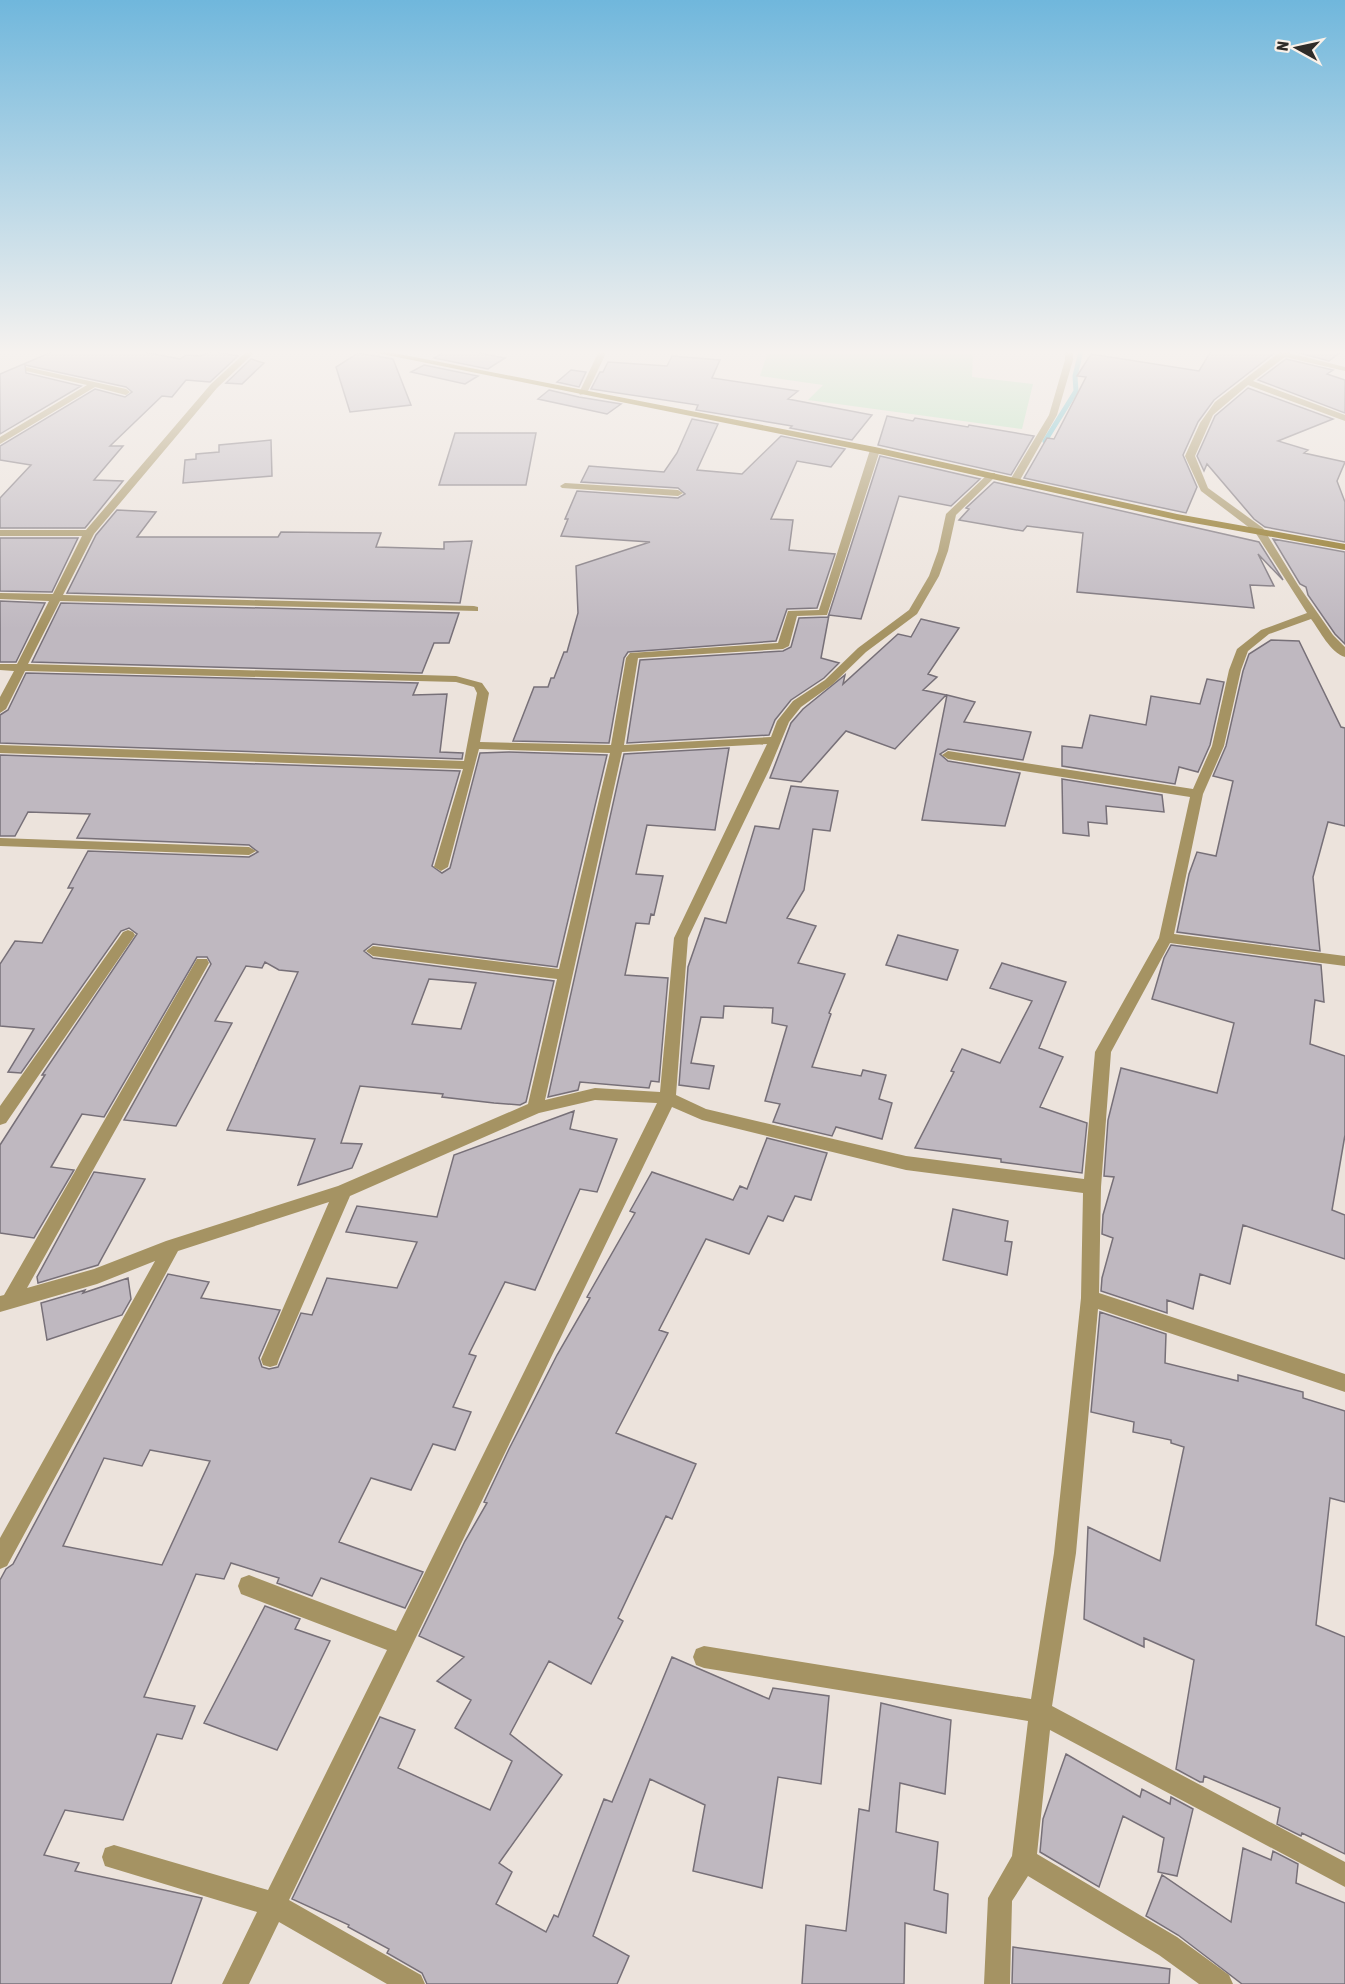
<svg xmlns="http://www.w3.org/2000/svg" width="1345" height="1984" viewBox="0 0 1345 1984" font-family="'Asap Condensed',sans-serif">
	<rect width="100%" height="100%" fill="#ece3dc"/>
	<!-- green -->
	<path fill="#b0e2b8" d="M768,351H973L972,377L1033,384L1022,429L808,400L823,385L760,376Z"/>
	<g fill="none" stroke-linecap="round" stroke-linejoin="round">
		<!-- stream -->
		<path stroke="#5dbccb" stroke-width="5" d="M1045,441L1076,391L1075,376L1081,351"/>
	</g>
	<!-- building -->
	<path fill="#bfb8c0" stroke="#777078" stroke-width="1.5" fill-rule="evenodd" d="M54,351H139L180,359L186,355L200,356L212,351L238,356L210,382L186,380L172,397L162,396L110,446H123L94,480L123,481L85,528H0V498L31,465L0,460V446L95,389L125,397L132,392L126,387L25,365L26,373L81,386L0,434V374Z
		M446,351H470L505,358L488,369L434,358Z
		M1211,351H1277L1214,400L1198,422L1183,455L1197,487L1186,513L1024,478L1047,438L1054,439L1086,377L1077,376L1091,354L1199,371Z
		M1292,351H1342L1329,361Z
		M358,353L393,359L411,405L350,412L336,367Z
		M672,356L720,360L712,378L798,391L788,399L872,415L852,440L790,428L792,426L696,410L698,405L591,389L600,372H603L608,362L667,366Z
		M251,359L264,363L242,384L226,383Z
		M1286,359L1333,370L1327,374L1345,380V413L1258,380Z
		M424,365L478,376L465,384L411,372Z
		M571,370L586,372L579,387L557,382Z
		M1248,388L1333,419L1278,441L1308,450L1304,453L1345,462L1337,481L1345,502V542L1265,527L1254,519L1207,464L1204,471L1197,456L1215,416Z
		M549,390L579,397L621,404L607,414L538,399Z
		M887,416L913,421L915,418L968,427L969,425L1034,436L1011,475L878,445Z
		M692,419L718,424L697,470L742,474L781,436L845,449L831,467L797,461L771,519L793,520L789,550L835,554L817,608L787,609L776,641L628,652L624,658L609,743L513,741L534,687H548L551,678H554L564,652H567L578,613L576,566L650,542L561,536L568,519H565L577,491L678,498L685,494L678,488L581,482L589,466L664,472L677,453Z
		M455,433H536L526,485H439Z
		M271,440L272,476L183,483L185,460L196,459V454L219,452V445Z
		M880,456L980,479L951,506L899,496L861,619L829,615L821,658L839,663L824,678L791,700L775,720L769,735L627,743L640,660L783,651L791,647L799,618L828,617Z
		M994,482L1259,542L1283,580L1258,554L1274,586L1250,585L1254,608L1077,592L1083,533L1027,526L1023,531L959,520L969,509L966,508Z
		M117,510L156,512L137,537H278L281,532L381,533L376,547L444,549V542L472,541L460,603L67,593L96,535Z
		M0,538H78L52,592L0,591Z
		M1273,539L1345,552V644L1335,634L1308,595L1306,587L1300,584Z
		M0,601L45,603L16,662H0Z
		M61,603L459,613L449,643H434L422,673L32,662Z
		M921,619L959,628L928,674L937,677L923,690L946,695L895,749L846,731L801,782L770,778L791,723L803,709L845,675L843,684L898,634L911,637Z
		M1271,640L1299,641L1341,727L1345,728V826L1328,822L1313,877L1320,951L1177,932L1189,874L1197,852L1216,856L1233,781L1213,776L1226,746L1243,671L1249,654Z
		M26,673L418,683L413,695L447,694L440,752L463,753L462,759L0,743V715L8,710Z
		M1207,679L1224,682L1210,745L1198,772L1179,767L1175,784L1062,766V746L1082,748L1090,715L1146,725L1151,696L1200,704Z
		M947,695L975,702L964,722L1031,732L1023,760L948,749L940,754L948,761L1020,773L1005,826L922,820Z
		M729,748L715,830L647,825L636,874L663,876L654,915L651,914L649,924L636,923L625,975L668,978L659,1082L651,1081L649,1088L580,1082L578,1090L548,1097L624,754Z
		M509,752L607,755L557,967L373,944L364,951L373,958L554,981L526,1102L520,1105L494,1103L442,1097L443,1094L360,1086L341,1143L362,1144L352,1168L298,1185L315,1139L227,1130L298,972L279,970L265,962L262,968L246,966L215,1021L232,1023L176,1126L124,1120L211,964L207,957H197L104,1117L82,1114L51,1167L74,1170L34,1238L0,1233V1145L45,1075H42L137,934L129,928L121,931L21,1073L8,1072L34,1029L0,1026V964L15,941L42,943L73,888H68L88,851L249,857L258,852L249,845L77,838L90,814L28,812L15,836H0V755L460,771L432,866L442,873L450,868L480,753ZM429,979L476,983L461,1029L412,1024Z
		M1062,779L1162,795L1164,812L1106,806L1107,824L1088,822L1089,836L1063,833Z
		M791,786L838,791L830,831L813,829L804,890L787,918L816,926L798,963L845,974L829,1013L831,1014L812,1067L861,1076L863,1070L886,1075L879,1099L892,1103L882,1139L836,1127L832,1136L773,1122L780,1104L765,1101L787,1026L772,1023L773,1008L724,1006L723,1018L701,1017L691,1063L714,1066L709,1089L679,1085L688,967L705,918L726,923L755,826L779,829Z
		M898,935L958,950L947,980L886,965Z
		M1171,945L1321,965L1324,1002L1315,1000L1310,1044L1345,1056V1135L1332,1210L1345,1215V1259L1243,1225L1230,1284L1200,1274L1193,1309L1167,1300V1313L1101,1291L1102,1278L1113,1238L1102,1234L1103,1215L1114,1177L1104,1176L1108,1120L1121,1068L1217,1093L1234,1023L1152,999L1164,958Z
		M1002,963L1066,982L1039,1048L1063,1057L1040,1107L1087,1123L1082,1173L1001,1162V1159L915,1148L954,1072L951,1071L962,1049L1000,1063L1032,1001L990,988Z
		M574,1111L570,1129L617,1139L597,1192L580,1189L535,1290L505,1282L469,1354L476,1356L453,1407L471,1412L455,1450L433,1444L411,1490L371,1478L339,1542L423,1572L405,1608L321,1578L312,1596L277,1583L279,1578L231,1563L224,1579L196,1574L144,1697L195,1706L182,1739L157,1734L123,1820L65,1810L44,1855L79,1863L75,1871L202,1898L171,1984H0V1580L6,1569L13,1564L168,1274L209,1282L201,1298L280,1310L259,1358L262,1367L269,1369L278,1367L301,1313L312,1315L327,1278L397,1288L417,1242L346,1232L357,1206L437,1217L454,1155ZM150,1450L210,1461L162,1565L63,1546L104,1458L142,1466Z
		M767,1138L827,1153L811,1200L795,1196L783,1221L768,1216L749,1254L706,1239L659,1330L668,1333L616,1433L696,1464L672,1519L666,1516L618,1618L623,1621L591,1684L549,1661L510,1734L562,1775L499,1863L512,1872L496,1904L546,1932L554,1915L558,1917L604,1799L612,1802L672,1657L769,1699L773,1688L829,1696L821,1784L778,1777L762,1888L693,1871L705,1805L650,1779L593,1936L629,1956L617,1984H427L422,1973L387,1953L389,1949L348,1927L349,1925L292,1899L380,1717L415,1730L398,1768L490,1810L512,1761L455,1728L471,1700L437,1681L464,1657L419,1636L465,1541L487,1503L484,1502L509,1449L557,1355L590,1298L587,1297L635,1213L630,1211L652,1172L733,1200L740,1186L747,1189Z
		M94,1172L145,1179L98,1265L38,1283L37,1277Z
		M953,1209L1008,1221L1005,1241L1012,1242L1007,1275L943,1260Z
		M128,1278L131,1299L122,1315L47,1340L41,1303L85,1290L83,1293Z
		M1100,1312L1166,1334L1165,1363L1238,1381V1375L1303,1392V1398L1345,1411V1502L1330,1498L1316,1625L1345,1637V1854L1302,1833L1301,1836L1277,1824L1280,1808L1204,1776L1203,1782H1200L1176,1769L1194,1660L1144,1638V1647L1084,1619L1088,1527L1160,1561L1184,1447L1171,1443V1440L1133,1432L1134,1422L1091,1412Z
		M265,1606L300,1619L295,1629L330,1641L277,1750L204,1723Z
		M881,1703L951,1720L945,1794L900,1783L896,1832L938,1842L934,1890L948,1894L946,1933L905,1923L904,1984H802L806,1925L846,1931L859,1809L869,1811Z
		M1066,1754L1140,1797L1142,1789L1170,1804L1171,1797L1193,1809L1177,1876L1158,1872L1164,1838L1123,1816L1099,1887L1040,1852L1043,1819Z
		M1243,1848L1271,1860L1273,1851L1298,1864L1296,1883L1345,1903V1984H1242L1178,1935L1146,1916L1162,1875L1231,1922Z
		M1013,1947L1170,1969L1169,1984H1012Z"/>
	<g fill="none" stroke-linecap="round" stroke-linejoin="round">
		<!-- street -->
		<path fill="#a59363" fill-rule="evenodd" d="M247,351H256L217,388L94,534L63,595L474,606L478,607V611L60,601L28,664L456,676L482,683L489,693L480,742L611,745L626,658L630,653L778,643L788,611L819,610L870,450L878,448L880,450L827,615L797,616L789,646L783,649L638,658L624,745L771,737L777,721L793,701L825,680L858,648L909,610L929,576L938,551L946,514L989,473H995V477L956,515L948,551L939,576L917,614L866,652L833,684L801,707L789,722L769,770L688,938L676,1095L706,1109L906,1156L1084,1179L1095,1052L1159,938L1190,797L948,759L942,755L948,751L1193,789L1212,746L1229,670L1237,649L1261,630L1307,613L1255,532L1201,491L1185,456L1200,423L1215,402L1281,351H1290L1289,353L1345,367V371L1285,357L1253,381L1345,415V421L1248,385L1213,415L1195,456L1208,488L1263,528L1298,585L1333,635L1345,647V657C1330,652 1320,631 1311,619L1269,634L1248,651L1241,670L1224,746L1203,794L1174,934L1345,956V966L1170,943L1111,1052L1101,1187L1099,1293L1345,1374V1392L1098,1309L1076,1553L1052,1706L1345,1862V1887L1050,1730L1037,1854L1177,1937L1229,1975L1233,1984H1199L1159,1955L1028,1876L1012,1901L1010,1984H984L988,1898L1012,1856L1028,1721L704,1668L696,1665L693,1657L696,1649L704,1646L1031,1699L1054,1553L1081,1298L1083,1193L906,1170L702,1120L672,1107L289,1900L421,1975L425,1984H387L279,1922L249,1984H222L257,1912L105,1866L102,1857L105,1848L114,1845L268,1890L387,1650L241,1594L238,1586L241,1578L249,1575L396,1631L657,1103L595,1100L539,1113L350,1196L279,1359L277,1365L270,1367L263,1365L261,1359L329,1202L178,1251L7,1566L0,1569V1538L155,1261L97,1284L0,1312V1296L4,1295L197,959H207L209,963L27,1288L94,1269L166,1241L338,1186L528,1104L557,979L373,956L366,951L373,946L559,969L610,753L479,749L448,867L441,871L434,867L463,769L0,753V745L464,761L477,693L474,687L456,682L25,671L6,709L0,713V697L14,671L0,670V664H17L49,601L0,599V593L53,594L82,536H0V530H86L211,384ZM767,744L674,938L660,1092L595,1088L545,1100L622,752Z
			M599,351H607L587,393L580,395L579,393Z
			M1065,351H1073V360L1057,415L1020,480L1012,482L1010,480L1049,415L1065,360Z
			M26,367L126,389L130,392L126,395L95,387L0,444V437L87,385L26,371Z
			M565,483L678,490L683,493L678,496L562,488L560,486Z
			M0,838L249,847L256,851L249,855L0,846Z
			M128,930L133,932L135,935L133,938L6,1123L0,1125V1106L123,932Z"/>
		<!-- secondary -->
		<path fill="#866a13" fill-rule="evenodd" d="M367,351H384L875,447L1177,514L1345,544V550L1177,520L875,453Z"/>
	</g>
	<!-- sky -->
	<linearGradient id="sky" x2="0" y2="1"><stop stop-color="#70b7dc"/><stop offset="0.56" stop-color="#f6f2ef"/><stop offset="1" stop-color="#f6f2ef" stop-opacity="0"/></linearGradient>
	<rect width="1345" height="629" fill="url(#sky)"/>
	<!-- north arrow -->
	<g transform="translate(1297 48) rotate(278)" stroke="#faf1e9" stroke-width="4.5" paint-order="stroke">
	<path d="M0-4.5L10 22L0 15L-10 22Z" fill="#2f2c29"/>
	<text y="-9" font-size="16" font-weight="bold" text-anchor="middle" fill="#2f2c29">N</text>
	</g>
</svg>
